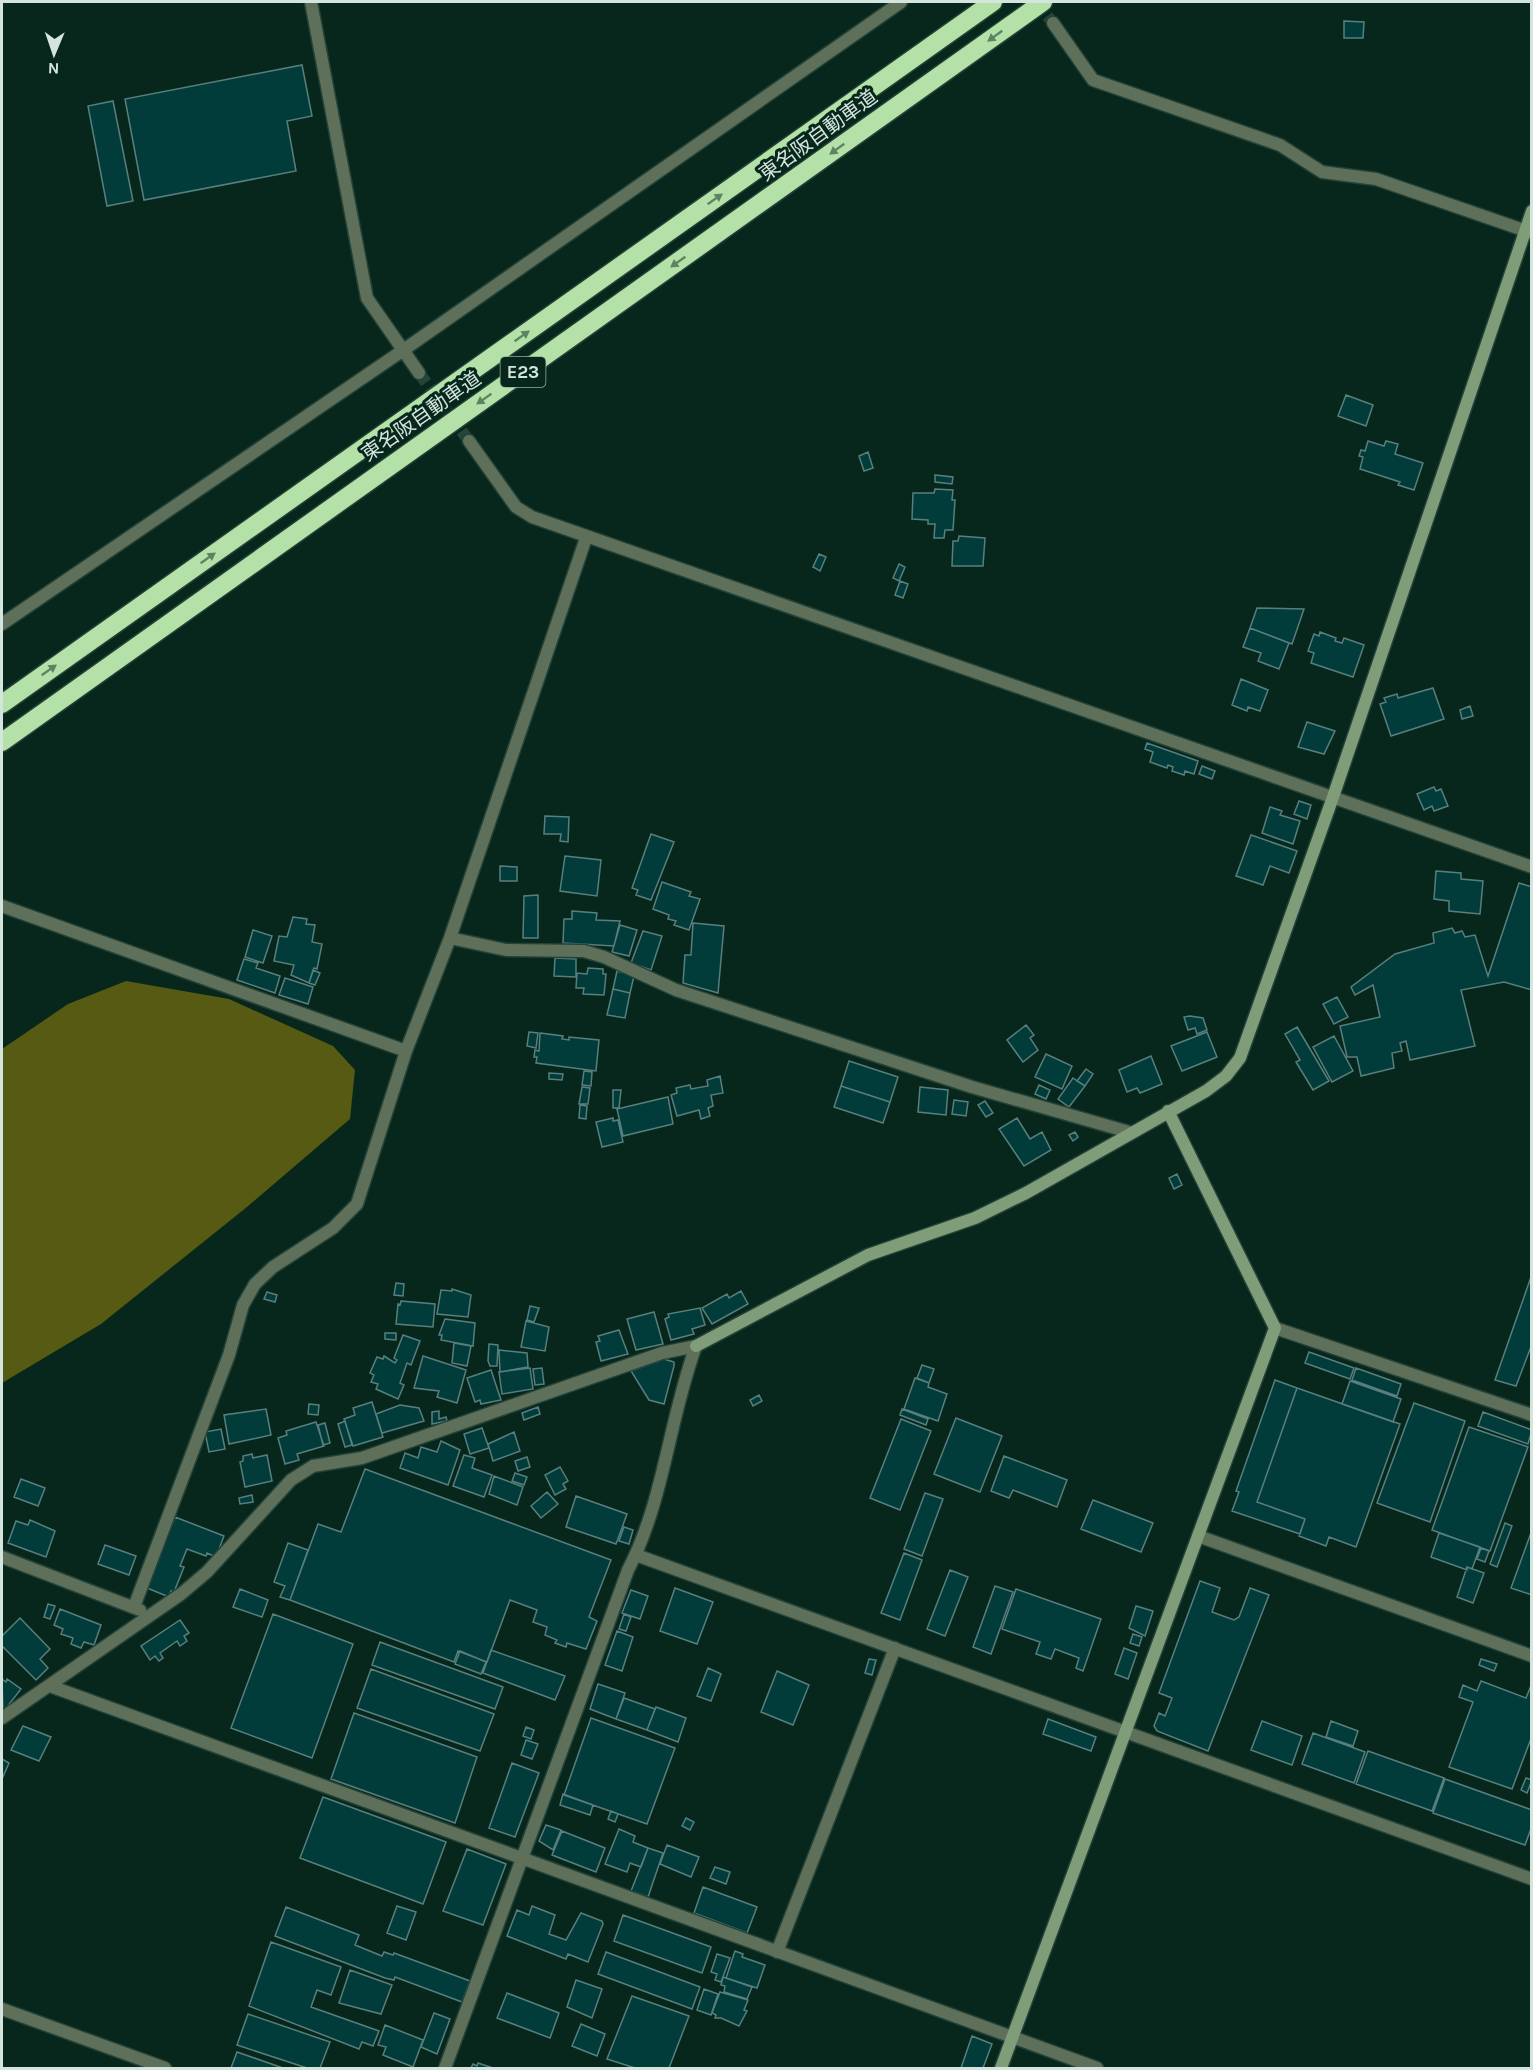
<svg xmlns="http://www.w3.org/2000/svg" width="1533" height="2070" viewBox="0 0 1533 2070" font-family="Karla,'Noto Sans JP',sans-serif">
	<rect width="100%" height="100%" fill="#07271c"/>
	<!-- forest -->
	<path fill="#565a12" d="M126,981L229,999L333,1046L355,1070L350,1119L247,1207L101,1324L2,1383V1049L68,1004Z"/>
	<!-- building -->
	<path fill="#013c3b" stroke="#587f7d" stroke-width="1.5" d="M1344,21L1364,22L1363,38H1344Z
		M302,65L312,116L287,121L296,171L144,200L125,99Z
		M113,101L133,201L107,206L88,106Z
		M1346,395L1373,405L1366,426L1338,416Z
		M1368,441L1384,446L1386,441L1398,444L1395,454L1423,463L1414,490L1398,485L1400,482L1360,469L1363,457L1359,456L1361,450L1365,451Z
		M868,452L873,468L864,471L859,456Z
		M935,475L953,477L952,484L935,482Z
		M935,489L953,490L952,500H955L953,530H945L944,538H934L935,524H928V520L912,519L913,493H934Z
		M959,536L985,538L983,566H952L953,541H958Z
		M819,554L826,557L820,571L813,567Z
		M899,564L905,567L899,581L893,578Z
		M900,581L908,584L903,598L895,595Z
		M1257,608L1304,609L1292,644L1250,628Z
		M1250,628L1289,643L1279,669L1258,661L1261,653L1243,647Z
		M1320,632L1336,638L1335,641L1342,643L1344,638L1364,645L1353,677L1311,663L1314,653L1308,651L1314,634L1319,636Z
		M1241,679L1268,690L1260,711L1248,707L1247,711L1232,705Z
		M1433,688L1444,719L1391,736L1380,704L1386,702L1384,698L1397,694L1398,698Z
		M1470,706L1473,716L1462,719L1460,710Z
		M1307,722L1335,731L1324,754L1298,747Z
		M1147,743L1198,761L1194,774L1185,771L1184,775L1172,771L1173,767L1168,765L1167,768L1150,762L1153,752L1145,749Z
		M1202,766L1215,771L1212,779L1199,774Z
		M1434,787L1436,791L1441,789L1448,806L1434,811L1432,806L1424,810L1417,794Z
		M1299,801L1311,805L1307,819L1294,814Z
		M1270,807L1282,811L1280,815L1300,821L1293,844L1262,833Z
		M545,816L569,817L568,842L560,841L561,834H544Z
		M651,834L674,842L651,900L636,895L638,890L632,888Z
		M1251,835L1297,851L1289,873L1270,866L1263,885L1236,876Z
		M565,856L601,860L597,896L560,891Z
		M500,866L517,867V881H500Z
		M1436,871L1461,873V879L1483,881L1480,914L1449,911V901L1434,899Z
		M662,882L691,892L689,896L700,899L689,930L674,925L676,921L668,919L669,915L653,909Z
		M1519,883L1532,887V990L1504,982L1461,990L1475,1046L1410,1060L1406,1041L1400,1043L1402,1051L1392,1053L1394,1068L1361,1076L1357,1057H1347L1340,1026L1380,1017L1373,985L1355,995L1351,987L1395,954L1434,943L1433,933L1452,928L1455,933L1462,931L1465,937L1475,935L1488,976Z
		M538,895V938H523L524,896Z
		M572,911L597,913L596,920L620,921L614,946L563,943L564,919H572Z
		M293,917L307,919L306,924L315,925L312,942L322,944L317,969L314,968L309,983L291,975L294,965L274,961L279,936L287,937Z
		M693,923L724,926L718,993L683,983L685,955H691Z
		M620,925L637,930L629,956L612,952Z
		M253,930L272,936L263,963L245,957Z
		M643,931L662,936L651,970L631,963Z
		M555,958L576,959V977L554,976Z
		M244,959L258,963L256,968L280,976L275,993L237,980Z
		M588,968L603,969V974H606L604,995L583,994L584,988H576L577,973L587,974Z
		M313,970L320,973L315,985L309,983Z
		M617,971L634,976L630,993L613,989Z
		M285,978L313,987L308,1004L279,995Z
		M613,989L630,993L625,1018L607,1015Z
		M1337,997L1348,1017L1334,1024L1323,1004Z
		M1190,1016L1203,1018L1207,1030L1197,1034L1195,1028L1188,1030L1184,1017Z
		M1026,1025L1034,1035L1030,1038L1038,1050L1023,1062L1007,1040Z
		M1297,1027L1329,1081L1313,1090L1296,1062L1300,1060L1285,1034Z
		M529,1032L538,1033L536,1048L527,1046Z
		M1207,1032L1217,1057L1182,1071L1171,1046Z
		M540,1033L563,1036L562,1039L569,1040V1037L599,1040L596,1071L536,1063L537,1057H534L535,1050L539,1051Z
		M1334,1036L1353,1071L1332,1082L1313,1047Z
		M1046,1054L1072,1066L1062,1089L1035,1077Z
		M1151,1056L1162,1084L1140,1093L1137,1088L1127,1092L1119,1070Z
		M849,1061L898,1077L890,1102L841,1086Z
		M1086,1069L1093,1074L1085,1086L1077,1081Z
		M584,1071L592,1072L591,1086L582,1085Z
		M549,1073L563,1074L562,1080L549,1079Z
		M720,1076L723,1093L711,1095L713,1106L708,1108L710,1116L701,1119L699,1110L677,1116L671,1095L677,1093L676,1088L690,1085L691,1089L708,1086L707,1080Z
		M1073,1078L1085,1086L1069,1107L1058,1099Z
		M1039,1085L1050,1090L1046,1099L1035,1094Z
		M841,1086L890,1102L883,1123L834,1107Z
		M582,1087L590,1088L588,1104H579Z
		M920,1087L948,1090L946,1115L918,1112Z
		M613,1090H621L619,1108H613Z
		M668,1097L673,1124L623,1136L617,1109Z
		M954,1100L968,1102L966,1116L952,1114Z
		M985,1101L993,1113L986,1117L978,1105Z
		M580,1105L587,1106L586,1119L579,1118Z
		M613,1118V1121L618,1120L623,1142L602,1147L596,1122Z
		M1017,1118L1030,1139L1042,1132L1051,1150L1024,1166L999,1129Z
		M1075,1132L1078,1137L1073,1141L1069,1135Z
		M1177,1174L1182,1185L1174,1189L1169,1178Z
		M1532,1274V1344L1516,1386L1495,1380Z
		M396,1283L404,1284L403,1296L394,1295Z
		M452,1289L471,1295L468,1317L437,1314L441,1290L452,1291Z
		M741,1291L748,1304L712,1324L702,1308L727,1294L729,1298Z
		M267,1292L277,1295L275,1302L264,1299Z
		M401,1301L435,1304L433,1327L396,1324L398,1304L400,1305Z
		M530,1306L539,1308L534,1322L527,1320Z
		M700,1308L705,1325L692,1329L694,1334L671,1340L665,1319L669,1317L668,1314Z
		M654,1312L663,1344L636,1350L627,1319Z
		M445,1319L475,1323L473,1346L441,1340L442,1335H439Z
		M526,1321L549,1327L545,1351L521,1347Z
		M619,1330L628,1354L601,1361L596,1342L600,1341L598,1336Z
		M385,1333H396V1340L385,1339Z
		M403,1335L420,1341L411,1365L407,1363L400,1383L404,1385L398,1399L376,1389L378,1384L371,1382L374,1375L370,1373L377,1357L383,1359L384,1356L395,1363L397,1360L394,1358Z
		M454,1343L471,1346L467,1366L452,1363Z
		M489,1344L498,1345L497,1366H490L488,1361Z
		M499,1350L527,1353L528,1367L500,1372Z
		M1309,1352L1354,1368L1350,1379L1305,1363Z
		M423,1356L466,1370L457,1403L437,1397L439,1391L414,1388Z
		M664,1359L674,1362V1366L664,1404L649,1400L631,1371Z
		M922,1365L934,1369L929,1383L917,1378Z
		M530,1368L533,1389L502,1394L499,1372Z
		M542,1368L544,1384L535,1385L533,1369Z
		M1356,1368L1401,1384L1397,1396L1352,1380Z
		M491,1370L501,1400L481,1404L480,1400L475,1402L467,1378Z
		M915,1378L929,1383L928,1387L947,1394L938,1421L904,1409Z
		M1275,1380L1297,1388L1257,1502L1305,1519L1300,1534L1232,1511L1239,1492L1236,1491Z
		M1350,1381L1401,1399L1393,1422L1342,1404Z
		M1297,1388L1400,1424L1356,1547L1329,1537L1326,1546L1299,1536L1305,1519L1257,1502Z
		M759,1395L762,1401L753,1406L750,1400Z
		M372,1402L383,1437L353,1446L344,1419L355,1415L353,1408Z
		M1414,1403L1465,1421L1430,1522L1377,1503Z
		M309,1404L319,1405L318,1415L308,1414Z
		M400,1405L419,1408L424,1421L382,1433L376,1414Z
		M538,1407L540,1414L524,1420L522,1413Z
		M266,1409L271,1435L229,1444L224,1415Z
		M902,1409L928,1419L926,1425L900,1415Z
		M439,1411V1419L446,1417L447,1421L432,1424V1412Z
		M1483,1412L1532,1430L1528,1444L1478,1426Z
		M956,1418L1002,1436L980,1492L934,1474Z
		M901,1419L931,1431L900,1510L870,1498Z
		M345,1421L352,1445L345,1447L338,1424Z
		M316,1422L324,1446L297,1454L299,1460L285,1464L278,1438L287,1435L286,1431Z
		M325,1423L330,1443L323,1445L318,1425Z
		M1469,1427L1528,1447L1490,1551L1432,1530Z
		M482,1428L489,1448L470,1454L464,1434Z
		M221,1429L225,1449L209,1452L205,1432Z
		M514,1432L520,1451L493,1461L488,1444Z
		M441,1441L460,1450L448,1485L400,1468L405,1453L418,1458L421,1447L437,1452Z
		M252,1454L253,1458L267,1455L272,1481L245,1487L240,1462L243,1461V1456Z
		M464,1455L475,1458L472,1468L492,1475L484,1497L453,1486Z
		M1004,1456L1067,1480L1057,1507L1013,1490L1009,1498L991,1491Z
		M527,1457L530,1467L518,1471L515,1461Z
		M560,1467L568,1481L563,1484L566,1489L555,1495L545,1475Z
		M365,1469L611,1560L589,1617L597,1621L586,1649L567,1643L566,1647L555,1643L557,1640L545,1635L547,1627L533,1622L537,1610L510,1600L487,1662L458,1651L454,1662L290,1600L318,1524L341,1532Z
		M515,1473L527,1477L524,1485L512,1481Z
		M494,1476L523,1487L517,1505L489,1494Z
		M21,1479L45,1488L38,1506L14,1497Z
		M547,1492L558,1504L541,1518L531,1506Z
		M925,1493L943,1499L922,1556L904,1549Z
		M252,1495L253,1502L240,1504L239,1498Z
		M576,1496L627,1514L616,1544L566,1527Z
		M1093,1500L1153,1523L1141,1552L1081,1529Z
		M175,1517L224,1536L216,1557L207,1553L206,1556L187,1549L180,1566L184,1567L174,1592L171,1591L169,1597L147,1588Z
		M30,1520L55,1531L46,1557L8,1543L16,1521L28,1525Z
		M1505,1523L1512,1526L1497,1567L1490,1564Z
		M624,1527L633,1530L629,1544L619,1541Z
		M1532,1530V1595L1511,1588Z
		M1439,1533L1480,1547L1472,1569L1467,1567V1570L1431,1557Z
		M288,1543L308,1550L290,1600L280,1597L285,1586L274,1582Z
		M105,1545L136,1556L129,1575L98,1564Z
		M1481,1548L1489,1551L1485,1562L1477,1559Z
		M904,1553L922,1560L900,1620L881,1613Z
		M1467,1567L1484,1573L1473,1603L1457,1597Z
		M950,1570L968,1577L945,1636L927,1629Z
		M1200,1581L1220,1588L1212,1612L1234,1620L1239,1617L1250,1588L1269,1595L1208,1751L1157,1731L1154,1726L1159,1713L1165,1716L1172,1698L1159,1693Z
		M995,1586L1013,1592L991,1654L973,1647Z
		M675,1588L713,1602L697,1644L660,1631Z
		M240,1589L268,1600L262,1617L233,1607Z
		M1016,1589L1101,1619L1083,1671L1076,1668L1079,1658L1055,1649L1051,1659L1036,1654L1040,1642L1002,1629Z
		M631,1590L648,1596L640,1619L622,1613Z
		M48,1604L55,1606L50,1619L44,1617Z
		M1136,1606L1153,1611L1145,1636L1129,1628Z
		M60,1609L101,1625L94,1645L84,1642L81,1648L71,1644L73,1638L61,1634L63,1629L54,1625Z
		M273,1614L353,1644L312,1758L231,1728Z
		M624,1614L631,1617L626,1631L619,1629Z
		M20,1618L50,1649L40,1659L48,1668L36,1680L2,1646V1636Z
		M180,1620L189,1633L184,1636L187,1641L180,1646L177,1641L160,1653L163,1658L159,1661L155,1656L150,1660L141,1646Z
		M617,1631L633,1637L622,1671L605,1665Z
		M1133,1634L1142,1637L1139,1646L1130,1643Z
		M380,1642L503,1687L495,1709L372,1665Z
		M1124,1648L1137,1653L1128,1679L1115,1674Z
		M491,1650L565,1676L555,1700L483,1673Z
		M460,1651L486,1662L481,1674L455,1664Z
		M869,1659L876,1660L872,1675L865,1673Z
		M1481,1659L1497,1664L1494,1671L1479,1665Z
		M708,1668L721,1674L711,1701L697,1696Z
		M371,1669L494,1714L480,1751L357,1708Z
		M777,1671L809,1685L793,1725L761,1712Z
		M2,1679L6,1682L7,1679L21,1689L3,1712Z
		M1481,1681L1526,1698L1532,1683V1736L1512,1789L1449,1767L1473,1702L1459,1697L1463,1685L1477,1691Z
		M598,1684L625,1693L616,1719L590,1709Z
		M624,1698L655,1709L647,1730L616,1719Z
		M656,1707L686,1718L678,1742L647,1730Z
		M354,1713L477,1757L455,1823L331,1779Z
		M591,1718L675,1748L647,1824L564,1795Z
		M1048,1719L1096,1737L1091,1751L1043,1734Z
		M1262,1721L1302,1736L1292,1765L1251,1750Z
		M1331,1721L1358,1731L1353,1746L1326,1737Z
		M23,1726L51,1737L39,1761L11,1750Z
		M526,1727L534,1730L531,1739L523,1736Z
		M1313,1733L1365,1752L1354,1783L1302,1764Z
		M526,1740L538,1744L532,1759L521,1755Z
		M1368,1751L1444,1778L1432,1811L1356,1784Z
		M2,1759L9,1763L2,1779Z
		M512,1763L539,1773L515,1837L489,1828Z
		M1526,1778L1532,1780L1527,1793L1521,1790Z
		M1445,1779L1532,1810V1826L1525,1845L1433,1813Z
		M563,1794L593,1805L590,1815L560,1805Z
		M323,1797L446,1842L423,1904L300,1858Z
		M611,1811L618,1814L615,1822L608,1819Z
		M686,1818L694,1822L690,1830L682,1826Z
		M546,1825L561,1830L553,1850L539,1841Z
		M619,1829L635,1836L633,1842L648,1848L641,1867L630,1863L627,1872L605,1864Z
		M562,1831L605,1848L596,1872L552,1855Z
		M667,1845L699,1857L691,1877L660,1864Z
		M648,1848L663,1853L648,1897L631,1891Z
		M467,1849L506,1864L483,1925L443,1911Z
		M715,1867L730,1872L726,1884L710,1878Z
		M703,1887L757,1907L747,1933L694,1913Z
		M397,1906L416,1912L406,1940L387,1933Z
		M532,1906L555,1915L549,1934L566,1940L581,1913L602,1921L603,1924L588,1962L568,1954L566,1959L507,1936L517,1910L529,1915Z
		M286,1907L359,1935L355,1945L382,1956L384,1952L393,1955L394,1953L470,1981L462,2002L395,1977L394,1980L385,1978L275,1936Z
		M623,1915L711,1947L702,1973L614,1941Z
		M271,1942L341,1967L331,1995L317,1990L311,2007L379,2031L373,2046L362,2042L359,2049L249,2006Z
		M735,1951L743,1954L742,1957L765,1965L757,1988L726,1978Z
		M606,1952L700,1987L692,2009L598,1974Z
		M717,1954L730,1958L721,1982L715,1980L717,1974L711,1972Z
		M350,1970L392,1985L381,2014L339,2003Z
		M723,1977L752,1987L747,1999L724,1992L725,1986L721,1985Z
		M576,1980L602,1989L592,2018L567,2007Z
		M704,1989L718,1994L711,2015L697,2010Z
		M720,1992L748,2000L744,2010L747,2011L739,2026L721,2018H715L716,2015L712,2013Z
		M507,1993L559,2013L550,2038L497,2018Z
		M632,1996L689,2016L669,2068H635L607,2059Z
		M434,2013L450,2019L437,2054L421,2047Z
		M248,2014L330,2042L320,2068H307L237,2045Z
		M581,2024L605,2034L597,2056L572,2046Z
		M385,2025L423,2040L413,2067L383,2055L386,2047L378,2045Z
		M972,2036L992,2044L983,2068H961Z
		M237,2052L283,2068H231Z
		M478,2063L493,2068H471L473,2064L477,2066Z"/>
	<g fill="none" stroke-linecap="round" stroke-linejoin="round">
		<!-- street-tunnel -->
		<path stroke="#264439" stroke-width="12" stroke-dasharray="12 6" stroke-linecap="butt" d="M1036,2L1053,23
			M419,373L469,441"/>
		<defs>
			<path id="street" d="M311,2L367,298L419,373
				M1053,23L1093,80L1280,145L1322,172L1376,179L1532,233
				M469,441L516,507L532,517L1532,867
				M2,624L402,351L901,2
				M2,906L406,1051
				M450,938L506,950L584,951L604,957L676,990L972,1087L1129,1132
				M1275,1328L1532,1415
				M1198,1536L1532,1656
				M636,1555L1532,1879
				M2,1557L140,1610
				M134,1607L229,1355L243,1305L255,1284L273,1267L333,1228L357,1204L406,1051L450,938L586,538
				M50,1686L1097,2068
				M2,1718L181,1594L207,1572L291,1480L313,1466L362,1458L662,1353L696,1346
				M777,1952L895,1648
				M2,2009L165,2068
				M445,2068L628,1570C664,1501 669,1419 696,1346"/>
			<path id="secondary" d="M696,1346L868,1255L975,1218L1026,1193L1206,1091L1226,1076L1240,1058L1333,797L1532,211
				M1001,2068L1275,1328L1168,1111"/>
			<path id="highway" d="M2,704L993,2
				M2,742L1043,2"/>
		</defs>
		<!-- street casing -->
		<use href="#street" stroke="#244237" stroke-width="15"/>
		<!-- secondary casing -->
		<use href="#secondary" stroke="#244237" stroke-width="15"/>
		<!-- highway casing -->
		<use href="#highway" stroke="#244237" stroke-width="21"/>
		<!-- street -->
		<use href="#street" stroke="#5e7059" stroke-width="12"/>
		<!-- secondary -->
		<use href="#secondary" stroke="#809d79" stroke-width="12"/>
		<!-- highway -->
		<use href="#highway" stroke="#b3e1a7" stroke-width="18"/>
	</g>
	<!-- one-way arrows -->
	<defs><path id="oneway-solid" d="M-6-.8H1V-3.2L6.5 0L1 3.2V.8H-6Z" transform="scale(1.5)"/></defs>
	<g fill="#5d8462">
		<use href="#oneway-solid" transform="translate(995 36) rotate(144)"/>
		<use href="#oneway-solid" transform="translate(837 149) rotate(144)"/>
		<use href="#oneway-solid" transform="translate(715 199) rotate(-35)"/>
		<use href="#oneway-solid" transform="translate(678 262) rotate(145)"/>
		<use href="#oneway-solid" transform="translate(522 336) rotate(-35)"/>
		<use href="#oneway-solid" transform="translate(484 399) rotate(145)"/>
		<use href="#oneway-solid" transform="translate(208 558) rotate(-35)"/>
		<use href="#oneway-solid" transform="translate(49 670) rotate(-35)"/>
	</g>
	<g text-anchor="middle" stroke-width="6" stroke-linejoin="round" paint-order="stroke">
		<!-- shield labels -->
		<rect fill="#07271c" stroke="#96aca3" stroke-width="1.5" x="500.5" y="357" width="45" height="30" rx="4.5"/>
		<g font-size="18" font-weight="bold" fill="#d4e5dd">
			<text x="523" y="378">E23</text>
		</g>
		<!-- street labels -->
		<g font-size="20" fill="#d4e5dd" stroke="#07271c">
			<text transform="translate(818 135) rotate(-36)" y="7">東名阪自動車道</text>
			<text transform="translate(421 416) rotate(-35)" y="7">東名阪自動車道</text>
		</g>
	</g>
	<!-- border -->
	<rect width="1533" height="2070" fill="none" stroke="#d4e5dd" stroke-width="6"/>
	<!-- north arrow -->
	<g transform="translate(54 54) rotate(182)" stroke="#07271c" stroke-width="4.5" paint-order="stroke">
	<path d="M0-4.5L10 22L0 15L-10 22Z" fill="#d4e5dd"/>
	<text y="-9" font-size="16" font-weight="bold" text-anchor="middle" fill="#d4e5dd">N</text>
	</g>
</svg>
